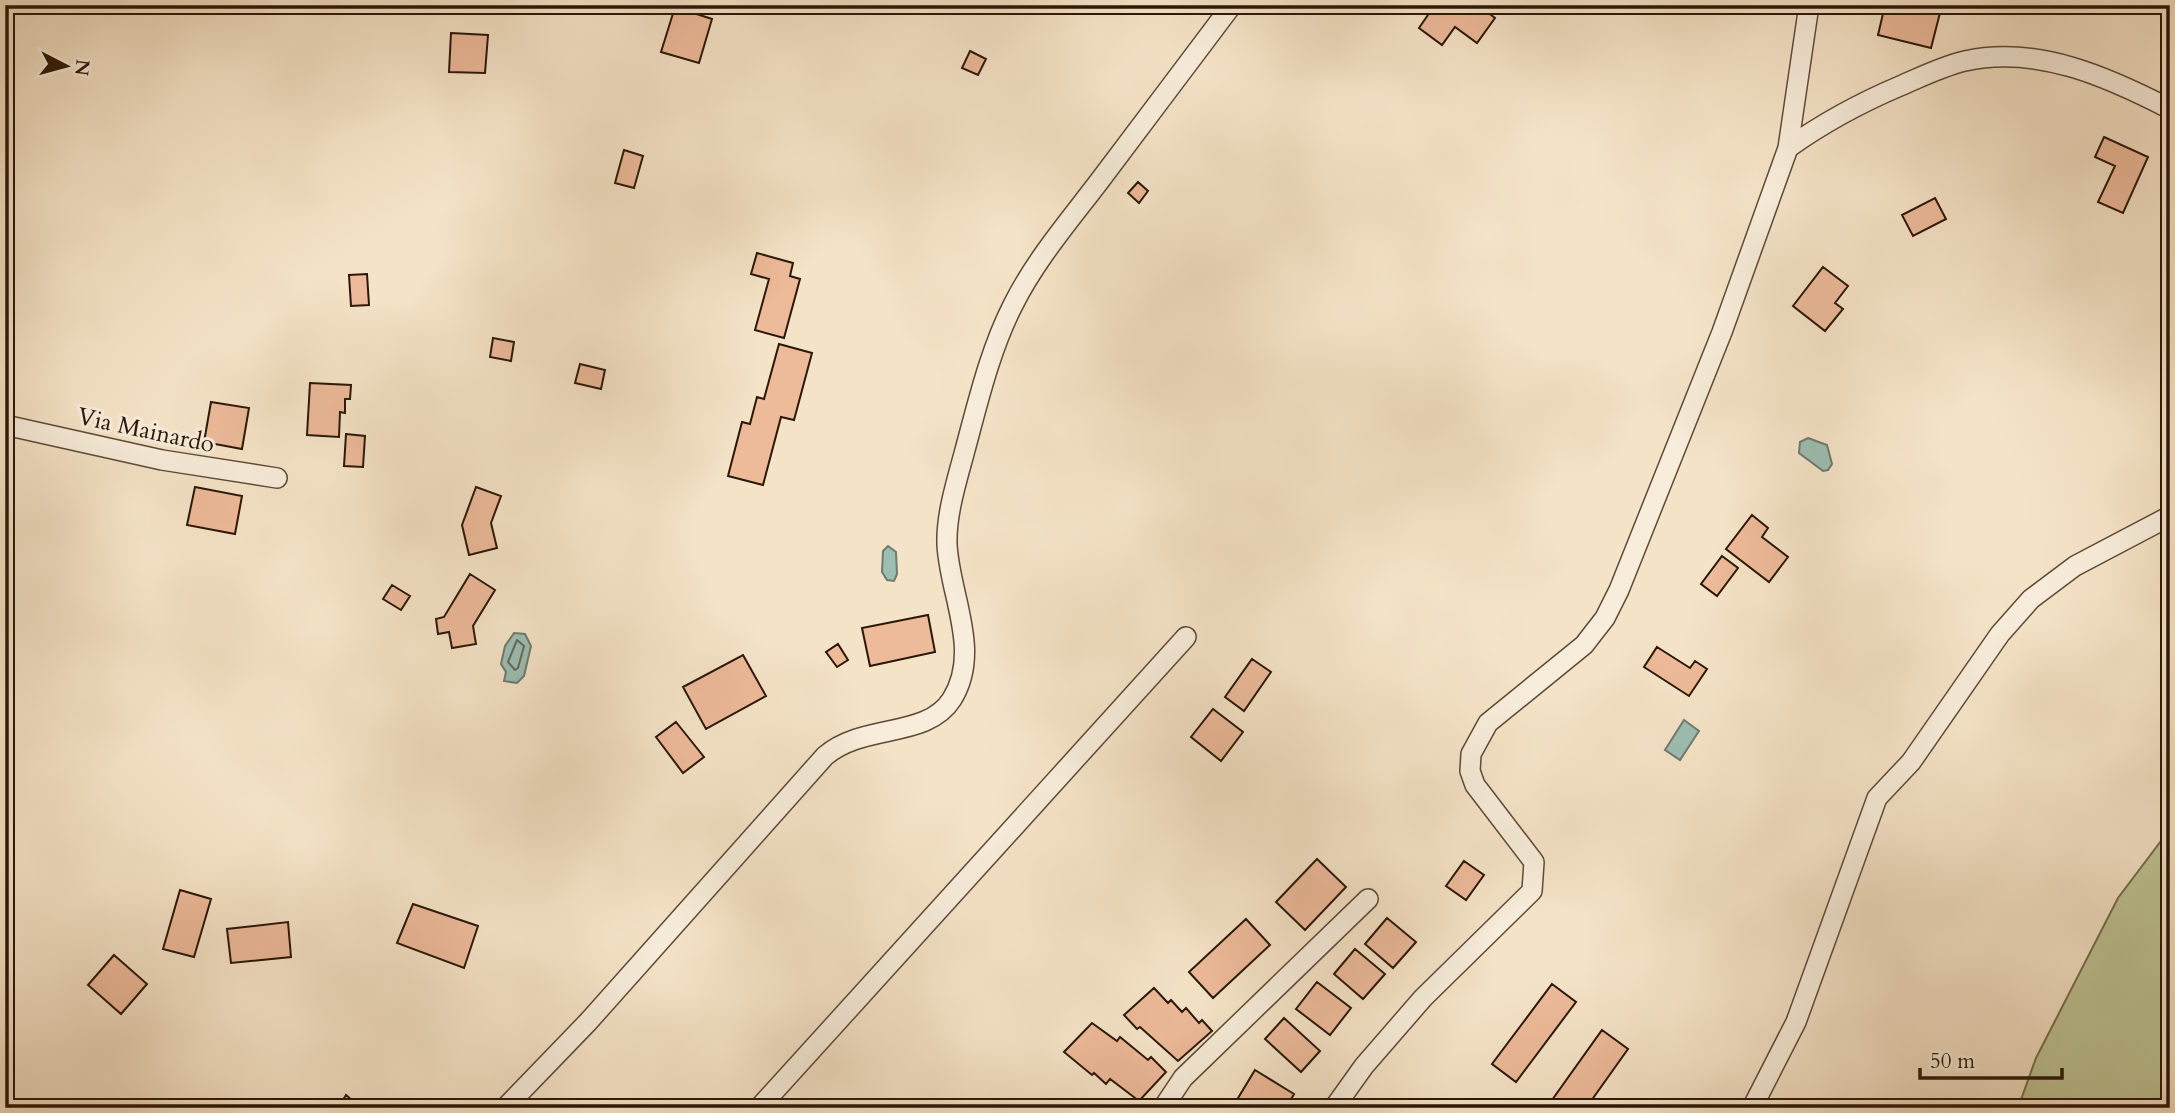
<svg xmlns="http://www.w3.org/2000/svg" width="2175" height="1113" viewBox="0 0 2175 1113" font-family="Cardo,serif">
	<rect width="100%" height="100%" fill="#f5e3c7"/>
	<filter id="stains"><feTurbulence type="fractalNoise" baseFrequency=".00286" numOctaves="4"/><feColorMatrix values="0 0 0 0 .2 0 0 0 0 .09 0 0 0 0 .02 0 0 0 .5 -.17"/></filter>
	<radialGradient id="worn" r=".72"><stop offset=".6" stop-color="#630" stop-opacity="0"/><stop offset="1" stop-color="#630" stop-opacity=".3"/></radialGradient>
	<!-- green -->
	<path fill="#bec394" stroke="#746d4e" stroke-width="2" d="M2170,829V1108H2018L2036,1058L2118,898Z"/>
	<!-- water -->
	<path fill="#9cbeb3" stroke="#6e7b6f" stroke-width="2" d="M1808,438L1827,445L1832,464L1828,470L1823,471L1799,453L1800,442Z
		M888,546L896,552L897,574L894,581L887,580L882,572L883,551Z
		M514,633L525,634L531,646L524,676L517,683L504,681L506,672L501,664L505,646Z
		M1684,720L1699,731L1680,760L1665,750Z"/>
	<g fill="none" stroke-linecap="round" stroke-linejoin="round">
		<!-- shore -->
		<path stroke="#636a5e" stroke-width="2" d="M517,640L524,646L518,668L515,670L508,662Z"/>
	</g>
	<!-- building -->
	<path fill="#edba9a" stroke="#2a1708" stroke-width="2" d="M1421,5H1478L1495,18L1477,43L1455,27L1442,45L1419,28L1430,12Z
		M1885,5H1942L1931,48L1878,35Z
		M675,7L712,19L699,63L661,52Z
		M451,33L488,35L485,73L449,72Z
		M970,51L986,59L978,75L962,68Z
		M2104,137L2148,157L2123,213L2098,202L2115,166L2095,157Z
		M624,150L643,156L634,188L615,183Z
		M1138,182L1148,191L1139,203L1128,193Z
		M1935,198L1946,219L1913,236L1902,215Z
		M757,253L793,263L790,276L800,279L784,338L755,330L769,279L751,274Z
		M1823,267L1848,286L1835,303L1843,309L1825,331L1793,306Z
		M367,274L369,305L351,306L349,275Z
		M493,338L514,342L511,361L490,357Z
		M779,344L812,353L794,420L781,417L763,485L728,476L742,422L750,424L757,397L764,399Z
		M580,364L605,370L601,389L575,383Z
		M310,383L351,385L350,399H345V413L340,412L339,437L307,435Z
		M211,402L249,408L242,449L204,442Z
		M346,434L365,436L363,467L344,466Z
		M195,487L242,496L235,534L187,525Z
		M476,487L501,496L491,523L497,548L469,555L462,525Z
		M1752,515L1768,528L1762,537L1788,557L1769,582L1726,549Z
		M1722,556L1738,568L1717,596L1701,584Z
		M470,574L495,590L473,626L476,644L452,648L449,632L438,634L436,619L444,617Z
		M392,585L410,596L401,610L383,599Z
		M928,615L935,652L870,666L862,628Z
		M838,644L848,660L837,667L826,652Z
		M1657,647L1690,668L1695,661L1707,669L1689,696L1644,667Z
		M743,655L766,696L706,729L683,687Z
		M1252,659L1271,672L1244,711L1225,697Z
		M1213,709L1243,732L1221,761L1191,737Z
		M676,722L704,757L683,773L656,737Z
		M1317,859L1346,887L1305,930L1276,902Z
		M1464,861L1484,875L1466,900L1446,886Z
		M180,890L211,899L194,957L163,949Z
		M413,904L478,926L464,968L397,943Z
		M1387,918L1416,942L1393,968L1365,944Z
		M1246,919L1270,945L1213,998L1189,972Z
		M288,922L291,957L231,963L227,929Z
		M1355,949L1385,974L1363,999L1334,974Z
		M114,955L147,984L121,1014L88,985Z
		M1317,982L1351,1008L1330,1035L1296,1009Z
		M1552,984L1576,1002L1516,1082L1492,1064Z
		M1154,988L1168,1003L1171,1000L1182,1012L1186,1008L1199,1023L1202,1020L1212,1031L1178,1061L1140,1027L1137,1029L1124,1015Z
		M1284,1018L1320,1051L1301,1072L1265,1039Z
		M1092,1023L1117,1041L1120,1037L1148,1060L1151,1057L1166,1072L1139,1101L1110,1079L1106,1084L1094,1073L1092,1075L1064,1052Z
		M1602,1030L1628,1049L1586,1108L1547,1107Z
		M1255,1070L1294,1094L1286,1108H1232Z
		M346,1095L361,1108H338Z"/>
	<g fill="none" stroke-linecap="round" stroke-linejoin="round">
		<defs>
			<path id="minor" d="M1788,148C1823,123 1860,103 1900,86C1921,77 1943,66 1965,61C2037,45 2108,77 2170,109
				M5,425L162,460L277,478
				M505,1108L588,1022L825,756C863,723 927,739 952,699C982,651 949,594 947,544C946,514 957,480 965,450C978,402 990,350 1013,305C1036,259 1070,220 1101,179C1145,121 1188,63 1232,5
				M759,1108L1186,637
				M1163,1108L1183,1078L1368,899
				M1334,1108L1364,1066L1423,998L1532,891L1534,862L1475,785L1470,771L1471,754L1488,723L1584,645L1605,618L1619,590L1722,332L1788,148L1809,5
				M1752,1108L1796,1022L1877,798L1911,762L2000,634L2031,599L2075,566L2170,516"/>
		</defs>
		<!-- minor casing -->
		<use href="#minor" stroke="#5d4a38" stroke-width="22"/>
		<!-- minor -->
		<use href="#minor" stroke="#f8eddb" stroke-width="19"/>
	</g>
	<g text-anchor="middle" stroke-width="6" stroke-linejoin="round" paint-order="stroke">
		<!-- street labels -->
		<g font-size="24" fill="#2a1708" stroke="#f8eddb">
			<text transform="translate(146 430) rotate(12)" y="8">Via Mainardo</text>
		</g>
	</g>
	<!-- margin -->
	<rect width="2175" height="1113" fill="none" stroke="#f5e3c7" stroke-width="28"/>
	<rect x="7" y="7" width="2161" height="1099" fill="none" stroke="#2a1708" stroke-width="3.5"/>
	<rect x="14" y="14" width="2147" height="1085" fill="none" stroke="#2a1708" stroke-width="2"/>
	<!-- north arrow -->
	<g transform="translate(66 66) rotate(96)" stroke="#f8eddb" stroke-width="5" paint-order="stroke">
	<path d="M0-5L12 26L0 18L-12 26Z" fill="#2a1708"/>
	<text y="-10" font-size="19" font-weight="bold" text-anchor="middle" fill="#2a1708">N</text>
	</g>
	<!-- scale -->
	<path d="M1920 1068v10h142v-10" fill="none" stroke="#2a1708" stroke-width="3.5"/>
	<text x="1930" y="1068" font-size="21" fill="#2a1708" stroke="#f8eddb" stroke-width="5" paint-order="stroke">50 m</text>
	<rect width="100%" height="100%" filter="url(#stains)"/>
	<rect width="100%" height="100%" fill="url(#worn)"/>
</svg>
